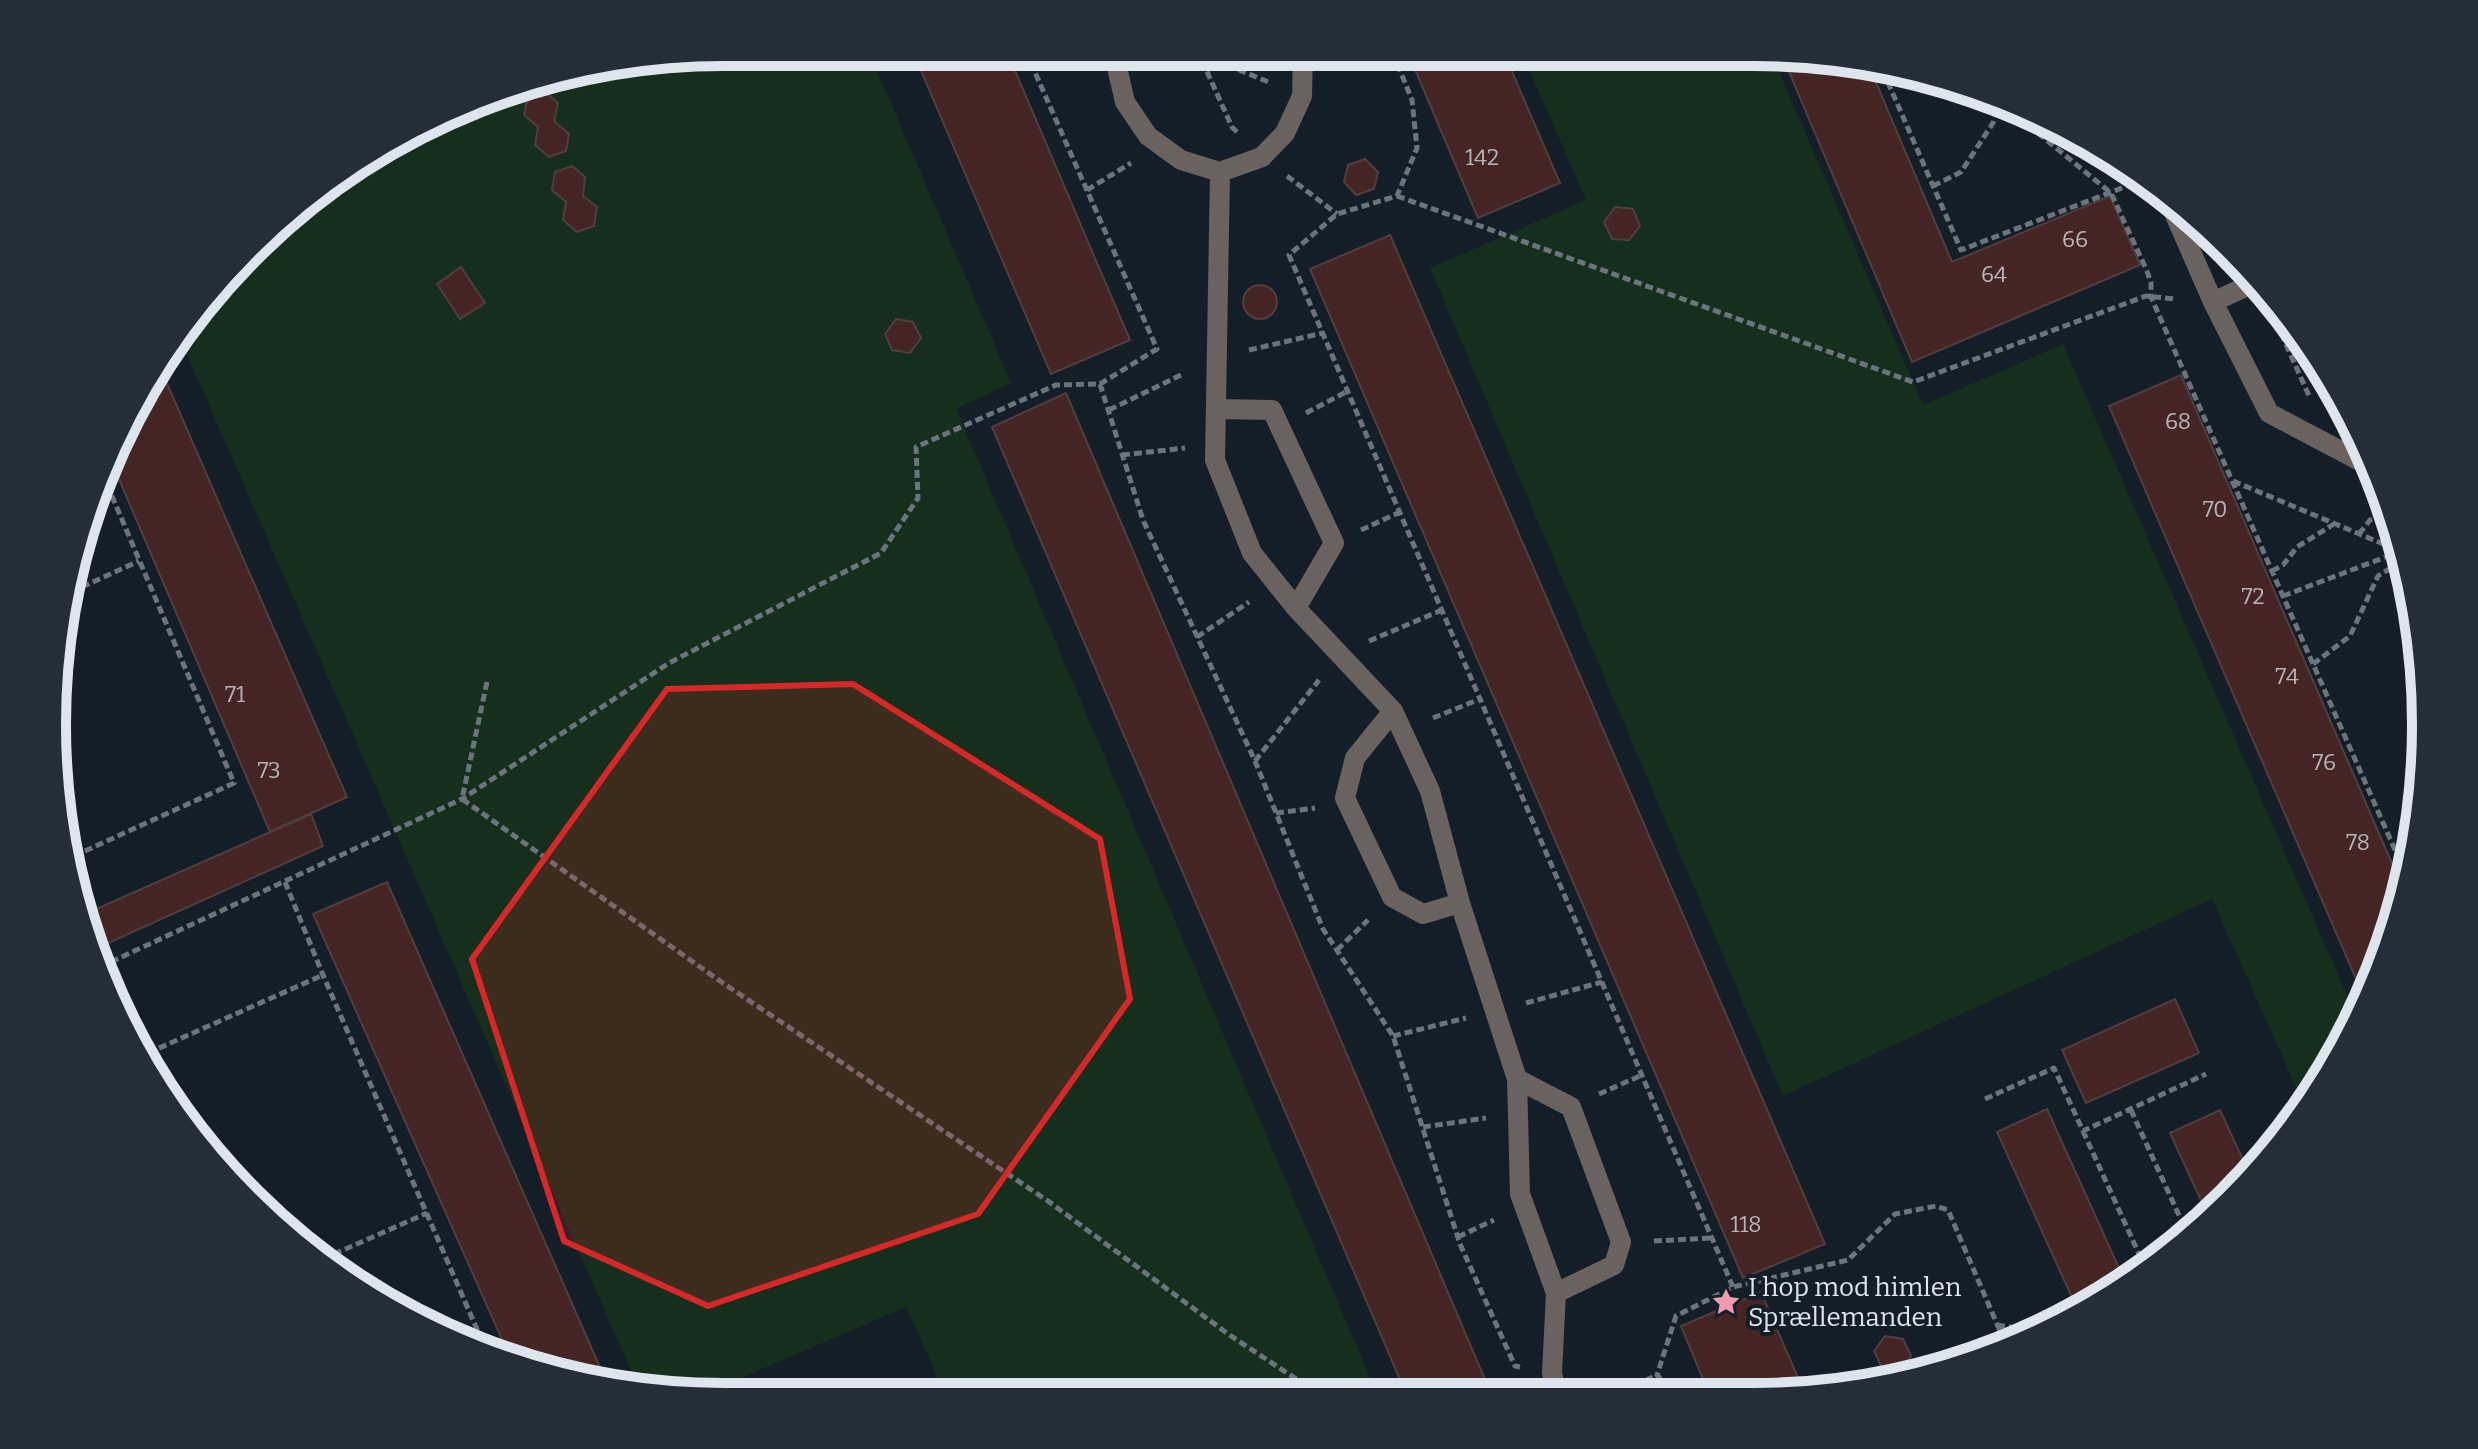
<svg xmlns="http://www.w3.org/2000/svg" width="2478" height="1449" viewBox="0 0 2478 1449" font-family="Bitter,serif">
	<rect width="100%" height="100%" fill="#141e28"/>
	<!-- green -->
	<path fill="#162e1c" d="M725,52H869L1011,383L956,409L1378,1396H946L906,1307L699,1396H680L638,1387L179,336L315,191L509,88Z
		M1522,53H1771L1923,405L2063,344L2356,1016L2313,1098L2305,1107L2212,899L1783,1096L1430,268L1586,200Z"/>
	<!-- building -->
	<path fill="#452524" stroke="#503e3e" stroke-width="2" d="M913,52H1007L1130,340L1051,374Z
		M1408,53H1504L1560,183L1478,218Z
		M1781,53H1798L1870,68L1952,262L2110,196L2140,265L1912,362Z
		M544,91L558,103L554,121L569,134L566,151L549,157L535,145L538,127L524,115L527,98Z
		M1365,159L1378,172L1374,189L1356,195L1344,182L1348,165Z
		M572,166L585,177L583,196L597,207L594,226L577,232L563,220L566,202L552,190L555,172Z
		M1615,207L1633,209L1640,226L1629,240L1612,239L1604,222Z
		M1390,235L1825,1244L1743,1278L1310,269Z
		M461,267L485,303L460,319L437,284Z
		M1243 302a17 17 0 1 1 34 0a17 17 0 1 1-34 0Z
		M896,319L913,322L921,338L910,353L892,350L885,334Z
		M2306,343L2312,351L2334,392L2328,394Z
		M159,365L347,797L270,832L113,465Z
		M2181,375L2403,889L2375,981L2365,1000L2109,406Z
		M1066,393L1492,1396H1407L992,427Z
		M311,814L323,846L95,949L87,913Z
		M387,882L606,1381L512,1362L313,914Z
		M2175,999L2199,1053L2086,1103L2062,1050Z
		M2047,1109L2124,1279L2074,1302L1997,1132Z
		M2220,1110L2250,1175L2229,1200L2208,1216L2170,1133Z
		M1761,1292L1805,1394L1710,1396L1681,1326Z
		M1885,1336L1903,1339L1911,1356L1900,1370L1882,1368L1874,1351Z
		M1262,1382L1279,1384L1284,1396H1252Z"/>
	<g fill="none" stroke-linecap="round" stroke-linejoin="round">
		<!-- path -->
		<path stroke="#6b737c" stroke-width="5" stroke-dasharray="8 4" stroke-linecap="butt" d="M1192,53L1204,65L1232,127L1238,133
			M1393,53L1412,100L1417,148L1397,196L1337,214L1289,255L1733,1287
			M1205,56L1271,83
			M1883,71L1961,250L2140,181
			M2023,114L2039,134L2111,193L2147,271L2151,283V297L2407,877
			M1287,176L1337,214
			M1933,186L1961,172L1993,123L2000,102
			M1087,190L1131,163
			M1397,196L1913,382L2146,296L2175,299
			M2280,311L2276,322L2310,398
			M1249,350L1323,333
			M1100,384L1143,520L1255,761L1323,929L1393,1036L1460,1244L1515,1366L1520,1367
			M2325,404L2338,399
			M1109,410L1183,374
			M1306,413L1348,391
			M1122,455L1185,448
			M2233,481L2400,551
			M1361,530L1400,512
			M2359,534L2370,520L2389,513
			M2272,571L2283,565L2297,547L2334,524
			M71,592L139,561
			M2283,596L2399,552
			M1197,637L1249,602
			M1369,641L1442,610
			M2313,664L2350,636L2378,576L2397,564L2400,551
			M487,682L462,799L720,981L1048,1201L1228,1334L1322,1396
			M1433,718L1480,699
			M1255,761L1319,680
			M1276,813L1315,808
			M74,856L234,783L106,482
			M285,882L323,975L486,1350
			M1337,950L1368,920
			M100,967L462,799L669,663L881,553L918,498L916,447L1056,385L1100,384L1157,349L1026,52
			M1526,1003L1602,982
			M1393,1036L1466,1018
			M148,1053L323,975
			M1599,1094L1642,1075
			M1985,1099L2054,1068L2083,1131L2206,1074
			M2131,1110L2187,1233
			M1423,1127L1486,1118
			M2083,1131L2144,1265
			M1458,1237L1494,1220
			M1654,1241L1712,1238
			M323,1259L427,1213
			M1997,1325L2037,1331
			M1588,1382L1623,1391
			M1613,1396L1657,1375
			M1677,1396L1657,1375L1676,1316L1733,1287L1848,1260L1895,1214L1936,1206L1948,1210L2006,1345"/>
		<!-- minor -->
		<path stroke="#69625e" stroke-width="20" d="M1116,53V63L1125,102L1148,136L1181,160L1220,172L1262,157L1285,133L1302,96L1303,53
			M1220,172L1215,460L1252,553L1296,608L1393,711L1430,791L1460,903L1517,1079L1520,1194L1556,1293L1552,1373L1557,1396
			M2168,199L2213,302L2269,413L2375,469
			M2213,302L2256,282
			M1216,409L1272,410L1334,543L1296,608
			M1393,711L1355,758L1345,798L1392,897L1423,914L1460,903
			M1517,1079L1571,1107L1621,1242L1614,1265L1556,1293"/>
	</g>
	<!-- marked area -->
	<path fill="#d62828" fill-opacity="0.2" stroke="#d62828" stroke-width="6" stroke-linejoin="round" d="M853,684L1100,839L1130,999L978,1214L708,1306L564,1241L472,959L667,689Z"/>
	<!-- icons -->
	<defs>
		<symbol id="sight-bare" viewBox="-9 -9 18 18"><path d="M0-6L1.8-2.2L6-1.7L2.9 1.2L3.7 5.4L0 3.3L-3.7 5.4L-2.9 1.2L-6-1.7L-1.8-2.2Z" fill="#f29aae" stroke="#141e28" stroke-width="2.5" paint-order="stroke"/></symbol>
	</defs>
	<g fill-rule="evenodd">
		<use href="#sight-bare" x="1706" y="1282" width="40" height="40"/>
	</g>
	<g text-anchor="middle" stroke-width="8" stroke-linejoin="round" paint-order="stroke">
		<!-- number labels -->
		<g font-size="22" fill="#b8b5ba">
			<text x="1482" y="165">142</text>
			<text x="2075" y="247">66</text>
			<text x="1994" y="282">64</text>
			<text x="2178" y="429">68</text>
			<text x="2215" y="517">70</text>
			<text x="2253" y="604">72</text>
			<text x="2287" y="684">74</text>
			<text x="235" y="702">71</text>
			<text x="2324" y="770">76</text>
			<text x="269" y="778">73</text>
			<text x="2358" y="850">78</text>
			<text x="1746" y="1232">118</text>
		</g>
		<!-- poi labels -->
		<g font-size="26" fill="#dee5ec" stroke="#141e28" text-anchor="start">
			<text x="1748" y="1296">I hop mod himlen<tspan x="1748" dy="30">Sprællemanden</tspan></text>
		</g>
	</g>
	<!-- crop -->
	<path d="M0 0H2478V1449H0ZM724 66H1754A658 658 0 0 1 2412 724V725A658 658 0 0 1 1754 1383H724A658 658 0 0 1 66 725V724A658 658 0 0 1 724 66Z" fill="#242e38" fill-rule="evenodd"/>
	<path fill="none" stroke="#dee5ec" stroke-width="10" d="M724 66H1754A658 658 0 0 1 2412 724V725A658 658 0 0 1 1754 1383H724A658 658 0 0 1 66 725V724A658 658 0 0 1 724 66Z"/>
</svg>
